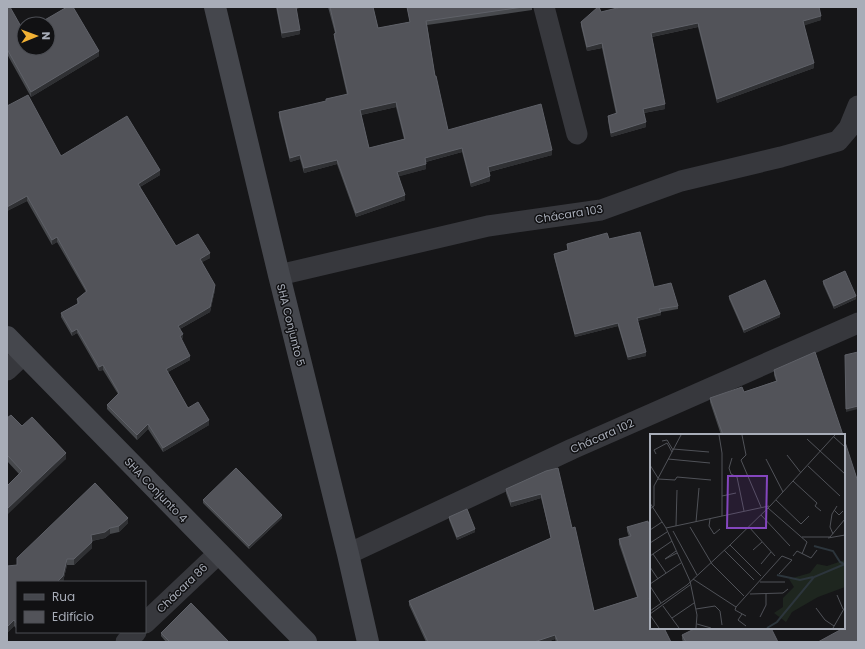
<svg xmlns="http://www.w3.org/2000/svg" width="865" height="649" viewBox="0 0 865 649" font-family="Poppins,sans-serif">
	<rect width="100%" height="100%" fill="#161618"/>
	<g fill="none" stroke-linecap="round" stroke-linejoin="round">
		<!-- street -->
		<path stroke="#37383d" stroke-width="21" d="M544,7L577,134
			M279,275L488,226L601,210L681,181L781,157L838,141L849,128L858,106
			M7,370L24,354
			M348,554L572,449L858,323
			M145,623L219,553
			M126,642L136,632"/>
		<!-- secondary -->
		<path stroke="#45474d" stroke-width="22" d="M215,7L279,275L348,554L368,642
			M7,337L306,642"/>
	</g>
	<!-- wall -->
	<path fill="#47494d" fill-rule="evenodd" d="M7,7L23,30L43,21L99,56L31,97L7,54Z
		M276,7H302L296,9L300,34L282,38Z
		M328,7H373L378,28L410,22L407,7H532V10L427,25L435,76L448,130L552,155L489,172L490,181L471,187L462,152L426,162V169L399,176L405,200L356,217L337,164L304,173L300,159L290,162L279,117V112L326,102V99L347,95L334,38V34L335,33ZM396,107L404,139L369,148L361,115Z
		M601,12L821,20L804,25L814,68L717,103L698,27L652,37L665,109L644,113L646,127L611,137L608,121V116L616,114L602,48L587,51L581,26V22Z
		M61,156L160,175L140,187L176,246L210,258L202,262L215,290L210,312L180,329L183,338L181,339L190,360L168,372L188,408L209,425L163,452L148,429L137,440L107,409V405L118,394L103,370L99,371L77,333L72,336L61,317V313L77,304V299L86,292L57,242L52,245L27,201L7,211Z
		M609,239L654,287L678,306V309L661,312V315L637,321L646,356L628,360L618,326L575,337L554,257V254L568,250L567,244Z
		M823,281L856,299L834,309L823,284Z
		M729,296L780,317L744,333L729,299Z
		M774,370L843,435H721L710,402V398L744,392L776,381L774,375Z
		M7,418L22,426L66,459L19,474L7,461Z
		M546,471L572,528L594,611L637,597L619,544V539L629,537L627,531V527L651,522V602L671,642H556L555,639L547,642H426L409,605V601L551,538L541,498L511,507L506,493V489Z
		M95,483L128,523L119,532L110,534L105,538L92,541V548L74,565H67L63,582H17V629L14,626L7,633L17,565Z
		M203,500L282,518L249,549L203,503Z
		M449,517L475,532L457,540L449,520Z
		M161,633L229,642H166L161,636Z
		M682,635L778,642H683L682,639Z"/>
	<!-- shaded-wall -->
	<path fill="#2f3033" d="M821,16V20L803,26V21Z
		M698,23V27L651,37V33Z
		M300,30V34L282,38V33Z
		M602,43V48L587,51V47Z
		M99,51V56L31,97V92Z
		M814,63V68L717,103V99Z
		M396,102V107L360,115V110Z
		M665,104V109L643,113V109Z
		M646,122V127L611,137V133Z
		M462,148V152L425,162V158Z
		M552,150V155L488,172V167Z
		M300,155V159L290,162V158Z
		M337,160V164L304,173V168Z
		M426,164V169L397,177V172Z
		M160,170V175L138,188V184Z
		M490,176V181L471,187V183Z
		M405,195V200L356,217V213Z
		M27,196V201L7,211V207Z
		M57,237V242L52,245V240Z
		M210,253V258L200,263V259Z
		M215,285V290L210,312L178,330V326Z
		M856,296V299L834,309V306Z
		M661,312V315L637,321V318Z
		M780,314V317L744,333V330Z
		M618,323V326L575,337V334Z
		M77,329V333L72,336V332Z
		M183,334V338L180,340V336Z
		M646,352V356L628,360V357Z
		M190,356V360L166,373V369Z
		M103,365V370L99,371V367Z
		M858,406V409L846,412V409Z
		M209,420V425L163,452V448Z
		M148,424V429L137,440V435Z
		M66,453V459L7,515V509Z
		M541,494V498L511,507V502Z
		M282,515V518L249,549V546Z
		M128,518V523L119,532V526Z
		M110,528V534L105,538L91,541V535Z
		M475,529V532L457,540V537Z
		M92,542V548L74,565V559Z
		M67,559V565L63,582H57Z
		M14,620V626L7,633V627Z
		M555,635V639L547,642H534Z"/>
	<!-- building -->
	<path fill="#525359" stroke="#5f6168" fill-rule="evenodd" d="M7,7H10L23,30L24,29V48H48V24H33L42,18L43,21L67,7H73L99,51L31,92L7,49Z
		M277,7H296L300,30L282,33Z
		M330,7H373L378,28L410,22L407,7H523L426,21L435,76H436L448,130L541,104L552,150L488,167L490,176L471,183L462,148L425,158L426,164L397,172L405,195L356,213L337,160L304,168L300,155L290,158L279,112L326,101V99L348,94L334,34L336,33ZM396,102L405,139L369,148L360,110Z
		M598,7H599L601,12L621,7H819L821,16L803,21L814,63L717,99L698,23L651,33L665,104L643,109L646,122L611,133L608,116L617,113L602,43L587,47L581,22Z
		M28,95L61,156L127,116L160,170L138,184L176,246L198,234L210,253L200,259L215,285L210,307L178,326L183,334L180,336L190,356L166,369L188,408L198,402L209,420L163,448L148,424L137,435L107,405L119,393L103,365L99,367L77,329L72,332L61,313L79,303L77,299L87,291L57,237L52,240L27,196L7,207V106Z
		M640,232L654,287L671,283L678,306L659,309L661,312L637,318L646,352L628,357L618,323L575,334L554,254L568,250L567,244L607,233L609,239Z
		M845,271L856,296L834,306L823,281Z
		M765,280L780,314L744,330L729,296Z
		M815,352L843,435H723L710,398L742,387L744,392L777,381L774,370Z
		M858,352V406L846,409L845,355Z
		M11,415L22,426L32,417L66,453L7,509V486L22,471L7,455V418Z
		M844,439L858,482V642H818L840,630L839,628H844Z
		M236,468L282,515L249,546L203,500Z
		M558,468L572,528L575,527L594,611L638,597L619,539L631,536L627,527L648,521V523L651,522V597L649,598L651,602V628H664L671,642H558L555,635L534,642H428L409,601L551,538L541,494L511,502L506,489L546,471Z
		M95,483L128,518L119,526L110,528L105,532L91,535L92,542L74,559H67L63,576L57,582H17V624L14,620L7,627V566L17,565V558Z
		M467,509L475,529L457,537L449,517Z
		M191,603L229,642H170L161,633Z
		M696,628H771L778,642H686L682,635Z"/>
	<g text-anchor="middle" stroke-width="3" stroke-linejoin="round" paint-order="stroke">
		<!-- street labels -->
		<g font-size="11" fill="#a8adb8" stroke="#111113">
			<text transform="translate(569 214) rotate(-9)" y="4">Chácara 103</text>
			<text transform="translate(291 325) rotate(76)" y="4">SHA Conjunto 5</text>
			<text transform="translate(602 436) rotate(-24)" y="4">Chácara 102</text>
			<text transform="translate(156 490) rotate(46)" y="4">SHA Conjunto 4</text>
			<text transform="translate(182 588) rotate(-44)" y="4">Chácara 86</text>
		</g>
	</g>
	<!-- overview -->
	<g transform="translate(650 434)">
		<rect width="195" height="195" fill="#161618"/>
		<path d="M195,126V153L168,163L142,178L136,188L124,179L133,173V164L144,153L139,145L160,139L167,130L177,132Z" fill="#1e261f"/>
		<path fill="none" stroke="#2c353c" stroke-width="2" d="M164,112L183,117L190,128L194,130M127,141L150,146L163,143M117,194L127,188L164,143L195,130"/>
		<path fill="none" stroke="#505258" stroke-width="1" d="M69,1L72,19V82M92,1L96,21L91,26L111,73M184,3L195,13M157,5L195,40M12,7L17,6L23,16M23,15L59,18M6,20L4,16L17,9L22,18M137,21L151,39M82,24L79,34L81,40L87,43L94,77M18,25L60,29M116,25L133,58M0,31L8,44M158,32L190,62M8,45L25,46L27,43L61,46M143,47L167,69L165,72L171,77M72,62L86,59M126,66L151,90L159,82M0,69L16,94L40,147L47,181L46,194M118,74L157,108L152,120M0,75L4,72V52L31,1M184,76L189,81L193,77M111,81L140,112M60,85L59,92L64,100L70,95M46,88L49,54M26,92L27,56M40,93L62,130L94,162M99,93L125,122M16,94L119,72M0,96L12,88M23,97L47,141M183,100L180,93L182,80L187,72M152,103H180L195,85M178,104L195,101M0,109L17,98M80,111L111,142M74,116L104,146M103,116L112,108M26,117L15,125L27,119M3,120L16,139M0,122L22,107M143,122L147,117L161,124L167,116M111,130L121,118M0,133L8,145M43,145L86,173L132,122L142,126L129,140M110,148H135M0,150L31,129M0,152L11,169M100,160L133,159L138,155M187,161L193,175M13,172L29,194M86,173L85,176L96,182M166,174L175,186L184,192M46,175L65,172L70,177L72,191M0,177L37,151L80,111L121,71L185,1M0,180L40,151M92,180L88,186L96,192M0,181L9,194M110,183L116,171V160M22,184L44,169M47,190L61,194M183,194L195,173"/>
		<path fill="#8446be" fill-opacity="0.15" stroke="#8446be" stroke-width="2" d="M78,42H117L116,94H77Z"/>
		<rect width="195" height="195" fill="none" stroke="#a8adb8" stroke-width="2"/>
	</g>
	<!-- border -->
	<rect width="865" height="649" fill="none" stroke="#a8adb8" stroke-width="16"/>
	<!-- legend -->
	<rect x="16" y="581" width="130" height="52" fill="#111113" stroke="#4d4f55"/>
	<rect x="24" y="594" width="20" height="6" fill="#45474d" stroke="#4d4f55"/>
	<text x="52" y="601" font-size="12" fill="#a8adb8">Rua</text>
	<rect x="24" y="611" width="20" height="12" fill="#525359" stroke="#4d4f55"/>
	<text x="52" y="621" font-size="12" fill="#a8adb8">Edifício</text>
	<!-- north arrow -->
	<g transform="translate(36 36) rotate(89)"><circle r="19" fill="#111113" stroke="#4d4f55"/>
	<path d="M0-3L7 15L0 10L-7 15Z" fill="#f2b134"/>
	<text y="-6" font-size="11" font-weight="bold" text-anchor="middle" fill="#a8adb8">N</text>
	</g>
</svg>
